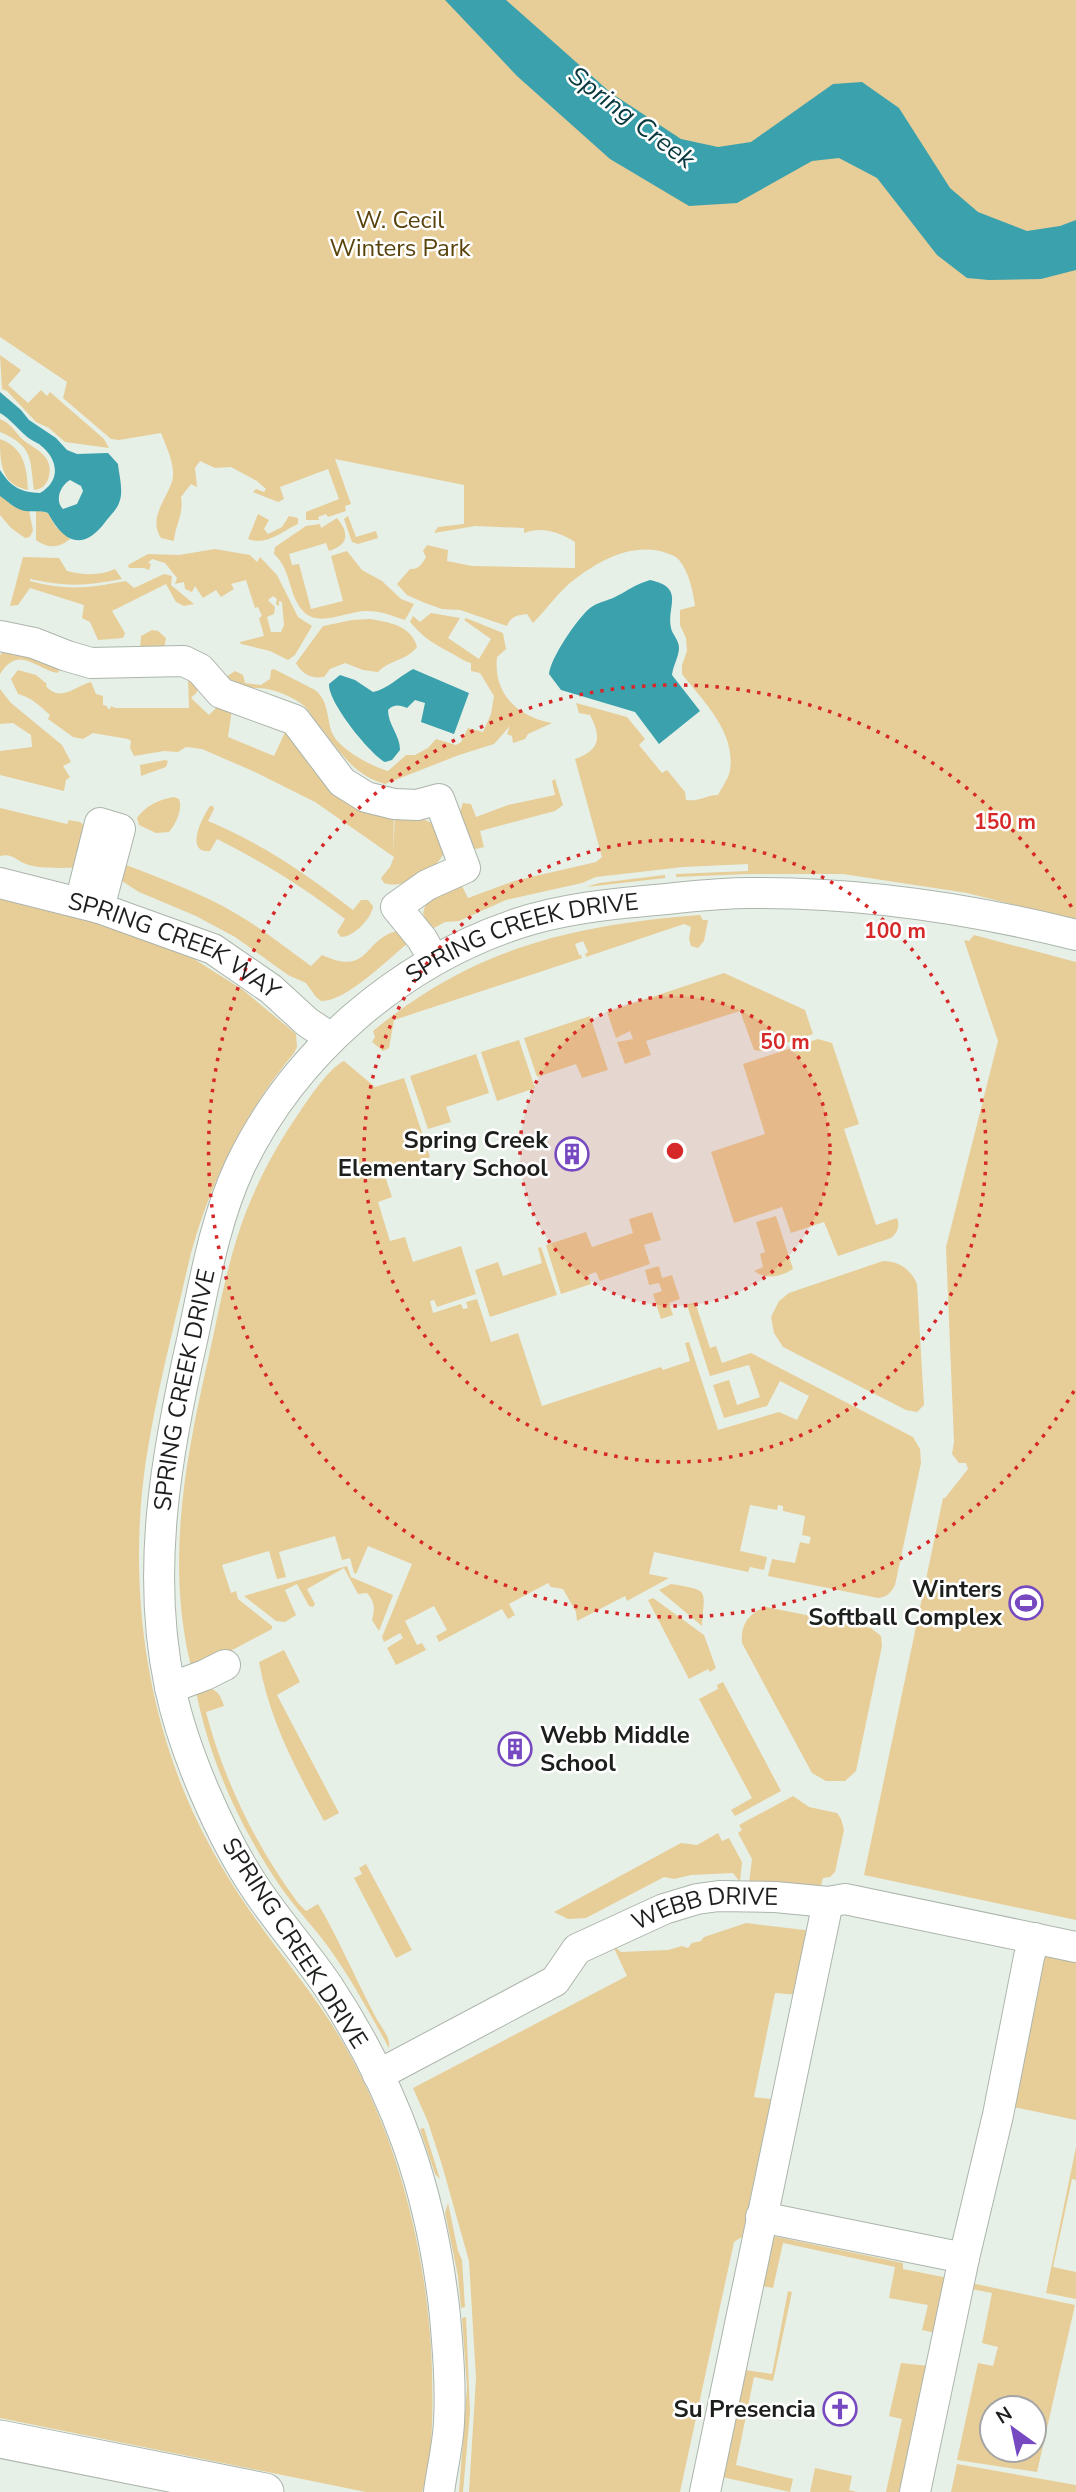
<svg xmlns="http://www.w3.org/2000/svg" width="1076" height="2492" viewBox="0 0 1076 2492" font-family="'Nunito Sans',sans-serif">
	<rect width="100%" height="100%" fill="#e7f0e7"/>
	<!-- green -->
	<path fill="#e7cd98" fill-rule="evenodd" d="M0,0H1076V920L967,893L843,874H748L676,877V874L748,871V864L683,867L596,877L582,883L506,900L459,921L445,922L434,928L426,921L423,913L427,900L462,886L468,898L514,881L596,862L602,857L575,759C600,750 602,738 590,715L579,713L576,703L627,717L645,739L639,745L662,773L667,770L685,792L686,800C699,802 706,795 718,795C722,787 729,778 730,770C736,732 703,701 682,674V665L687,651L686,638L680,625V610L695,606C693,591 689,572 679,560C675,555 666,553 660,551C627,544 595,563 570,583C556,595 546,610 533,623L527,614C517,615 510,617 507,626L460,610L442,609L425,603L407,595L397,584L410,569C418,570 422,564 426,557L423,551L427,545L448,550L447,561L472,566L575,568V542C560,532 541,526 524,533V528L475,526L434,533L438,527L464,524V485L335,459L351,504L345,506L346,511L328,517L326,514L318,517L319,520H306V512L339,499L328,469L280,487L284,499L278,502L253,492L256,489L264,492L266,489L257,481L231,467L215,468L200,461L195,468L197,487L191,484L181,497C184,514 175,526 174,541L161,538C146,516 172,494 173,476C174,462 166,446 161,433L119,440L111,439L63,398L67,382L0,337Z
		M0,355L21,370L8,385L28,403L41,390L47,396L50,392L104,439L109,448L65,442L49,428L36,422L7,391L2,389Z
		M0,419C10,423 14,430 21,438C33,449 54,454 49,476C47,485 42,489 34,490C30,458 33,446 0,432Z
		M0,439C24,448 27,467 28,490C1,485 0,463 0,439Z
		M0,495L13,506L29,511L33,530L30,537L25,538L11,528L0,515Z
		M36,510L48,513L56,527L70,539C59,548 48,549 36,540Z
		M258,514L269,520L264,529L268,534L282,527L289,516L298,518V524C281,532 266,546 248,539Z
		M348,516L356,537L376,531L378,538L358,544L352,542L344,519Z
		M337,518C350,534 348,545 329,551L326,543L289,554L292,565L299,564L311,609L343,601L331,556L347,551L362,570L382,581L401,599L414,604L405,620C393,616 381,611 368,611C348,610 320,628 304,612C288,596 292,570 274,554L275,547L306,526L320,524L321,528Z
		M215,549L250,555L257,562L260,557L277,575L298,617L312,626L295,655L288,660L270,651L241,644L240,642L264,636L259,618L262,616L258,607L255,608L246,580L231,584L234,589L221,597L216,590L203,598L195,586L192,592L185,589L184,582L175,584L177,578L165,563L152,559L148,563L151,564L149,570L144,568H129L128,565L148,554L179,555ZM273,596L277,599L276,604L279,606V601L282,602L284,625L281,632H271L267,617L274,614L275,607L268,600Z
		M23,557L59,558L67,571C82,575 101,576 115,569L122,579C85,586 67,587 30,579V581C68,591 88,588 126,581L134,588L164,574L172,576L171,585L194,604L184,606L176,602L166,584L112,611L125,633L123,638L98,640L90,622L82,618L84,605L30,588L18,605L10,606Z
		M431,613L460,618L448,638L479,659L491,639L464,620L466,618L503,633L506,649L497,657C493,694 518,717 552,723L528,734L525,739L513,743L512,736L507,734L510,726L494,744L459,755L385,784C350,775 334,742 312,717C306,699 266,684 248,689L226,677L235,671L243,675L245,683L261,685L270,679L271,670L274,669L315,690C328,700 327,716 331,730C336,748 371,766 388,771L406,755H415L428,748L436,739L456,745L461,742L468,728L483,732L491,714L494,696L480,673L471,671V663C463,661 459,657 451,653C431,642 425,639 410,622L413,616L420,622Z
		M370,619C389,622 412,626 417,647C406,661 389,660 378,672L363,670L345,663L330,669L324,677C311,679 302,674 296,663L323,626L352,620Z
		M152,630L158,631L166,638L164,649H140L141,636Z
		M8,647L61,669L57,673C34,668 19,645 0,674V655Z
		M18,670L36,675L47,684L46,686C61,703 75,686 91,682L96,694L103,696V705L107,706L108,709H110L111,706L115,708H189L188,677L200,689L197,688V692L191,698L209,715L219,705L232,709L228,737L274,756L286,730L394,815L393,856L395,816L419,817L434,824L444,852C437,871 404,890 384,883L381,878L390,867L394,857L315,802L255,772L202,749L186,747L178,752L164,751L134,756L130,748L131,741L128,739L93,733L83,739L73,737L48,719L50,715C40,706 31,697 18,694L11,679Z
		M0,689L11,703L62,745L71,762L63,766L70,777L66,780L64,791L0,775V751L32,747L31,735L13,723L0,724Z
		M165,760L168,761L166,767L141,776L140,765Z
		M555,779L563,805L555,811L480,831L484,847L476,849L471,846L460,812L463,803L471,804L476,817L508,805L555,795L552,781Z
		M174,797L179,799C183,809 176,824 169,832L156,833L139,825L137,818C145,806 160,799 174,797Z
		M210,806H213L214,809L208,821C261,843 308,875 353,910L361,900H368L373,906C372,918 354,937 341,937L337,932L345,919C305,888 263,862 217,839L210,851C184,854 202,817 210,806Z
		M0,808L67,824L69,820L80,822L86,827L83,868C65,867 43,870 26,864C15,860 13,853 0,856Z
		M126,865C165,880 204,894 240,916C265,931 287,949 311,966L322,955C370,977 363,939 397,931L408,943C388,959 346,1002 321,1001L316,997L306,983L288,975L235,937L196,916L139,892L114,876Z
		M665,875V878L586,887L599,883Z
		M0,899L105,924L166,946L194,959L243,990L296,1034L297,1047L294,1053C245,1112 211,1180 191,1253C175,1322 157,1390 146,1460C131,1561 140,1668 174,1765C192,1817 219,1866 250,1911C276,1949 306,1984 331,2023C392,2118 424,2236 431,2348C433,2384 435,2460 422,2492H366L0,2418Z
		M700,915L703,920H708L704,941L698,948L691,946L689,939L691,927L684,924L586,957L585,954L588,952L583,941L575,944L579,955H581L582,958L394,1020L389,1048L383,1051L372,1042L375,1037L373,1031C474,948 572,925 700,915Z
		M974,935L1076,962V1920L864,1875L943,1498H945L968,1469L966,1463H959L952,1454L954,1442L946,1247L998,1041L964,940L969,941Z
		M724,973L805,1010L813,1034L762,1051L754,1050L740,1011L646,1041L651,1055L625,1064L617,1042L633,1039L630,1031L616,1038L607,1012Z
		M590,1016L608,1070L582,1078L576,1064L537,1077L524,1038Z
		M818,1039L832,1043L859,1124L844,1129L876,1225L897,1218C900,1226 898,1232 891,1238L838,1256L824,1222L791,1233L782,1207L734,1223L711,1152L765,1134L743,1064Z
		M519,1040L535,1088L497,1101L481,1052Z
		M476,1054L489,1093L446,1107L451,1122L428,1129L410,1076Z
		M344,1061L375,1087L404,1078L430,1157L384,1173L392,1197L378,1202L390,1241L405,1237L413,1262L461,1246L476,1294L437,1307L434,1300L430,1301L433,1313L461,1304L463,1309L468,1308L466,1302L477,1299L491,1342L518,1333L542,1406L661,1367L663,1370L690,1361L685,1343L689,1342L718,1430L779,1412L797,1420L809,1396L780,1381L767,1406L724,1418L713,1385L729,1380L737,1405L760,1397L749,1365L710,1376L687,1305L695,1302L710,1348L716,1346L722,1363L751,1353L913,1437L920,1449L921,1463L895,1585C891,1593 887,1597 878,1598L768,1576L772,1559L795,1563L800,1542L809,1544L811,1537L802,1535L805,1516L783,1511V1506L778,1505L777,1510L750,1505L740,1551L767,1557L764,1570L750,1567L748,1572L654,1552L649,1574L669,1578L627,1601L625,1596L577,1621L576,1612L563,1589L551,1587L548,1583L509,1604L515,1615L508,1619L502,1609L439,1642L436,1636L447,1630L434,1606L405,1621L417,1645L422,1643L426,1650L396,1665L387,1648L403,1638L400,1633L384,1642L382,1637L412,1564L368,1546L356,1574L354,1573L350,1558L342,1560L335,1536L279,1552L286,1577L277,1579L269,1551L222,1565L231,1593L236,1591L238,1599L272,1626V1629L198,1668L192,1670C165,1566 185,1461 208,1360C217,1320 224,1280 236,1241C250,1195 272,1152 299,1113C309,1098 329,1068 344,1061Z
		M652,1212L661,1240L644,1245L650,1264L600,1281L596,1272L588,1275L591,1284L561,1294L546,1245L586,1232L592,1247L633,1233L629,1219Z
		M776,1216L793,1269C781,1277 766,1280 754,1271L763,1267L760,1254L765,1252L756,1222Z
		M541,1247L557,1295L490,1317L475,1270L498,1262L503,1276L542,1263L538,1248Z
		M883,1261C898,1261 911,1269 917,1284L924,1405L917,1412L906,1410L783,1347L774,1333L771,1317L779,1301L789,1293Z
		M659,1266L662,1278L672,1275L680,1299L669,1303L673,1315L661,1319L653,1294L662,1291L659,1283L649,1285L645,1270Z
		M347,1566L351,1577L393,1595L379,1631L372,1620C375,1609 375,1602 367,1593L358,1594L344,1568L307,1589L315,1604L313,1607L309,1606L297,1584L285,1590L296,1615L285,1622L276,1621L244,1596Z
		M671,1584C711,1591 704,1588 702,1626L659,1590Z
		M653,1598L704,1635L716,1668L710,1672L708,1669L689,1679L648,1600Z
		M766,1607L871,1628L881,1636L882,1646L856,1771L845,1781H826L812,1773L742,1643C740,1625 749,1612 766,1607Z
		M284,1650L300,1682L277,1695L339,1813L324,1821C296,1769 270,1722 259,1662Z
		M723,1682L781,1791L735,1816L731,1810L752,1798L699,1699L718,1689L717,1685Z
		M195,1686C213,1689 218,1687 224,1706L206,1712C224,1781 256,1846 298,1903L306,1911L318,1904C339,1939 355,1978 374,2014C379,2025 391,2036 389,2048C370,2014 352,1980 329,1948C314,1927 295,1908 280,1886C239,1826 208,1757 195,1686Z
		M793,1796L809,1807L837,1813L841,1819L844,1830L835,1872L830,1877L823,1878L819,1893L749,1883L752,1859L738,1833L742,1830L739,1825Z
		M718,1833L722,1841L729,1838L742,1862L740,1882L733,1873L691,1875L674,1879L664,1877L586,1918L568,1919L554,1912L681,1843L697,1845Z
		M366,1864L412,1950L396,1958L354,1878L362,1874L359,1868Z
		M746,1923L813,1931L799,1995L775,1993L754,2097L771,2099L742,2237L734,2242L680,2492H469L476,2378L469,2261L442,2165L428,2122L413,2088L627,1976L614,1948H616L621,1952L668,1950L682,1946L688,1948L692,1943L701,1941L704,1937Z
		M1048,1955L1076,1961V2120L1009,2106L1039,1960Z
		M424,2128L440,2179L435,2174L420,2129Z
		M1076,2147V2180L1072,2179L1053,2267L1076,2272V2299L1046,2293Z
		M448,2203L458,2251L462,2260L465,2307L461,2308L458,2276L445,2213Z
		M773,2236L903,2263V2269L948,2278L936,2333L922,2330L928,2305L889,2298L895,2267L783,2243L773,2288L762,2286Z
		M971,2283L1075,2305L1037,2472L957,2460L978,2363L993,2366L998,2347L982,2343L992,2293L971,2289ZM992,2408H1034V2450H992Z
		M788,2291L792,2292L773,2381L754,2377L736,2465L793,2479L790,2492L722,2477L745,2370L772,2374Z
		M466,2317L470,2412L463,2492H459L467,2387L462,2318Z
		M901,2363L929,2366L902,2492H886L902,2419L889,2416Z
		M957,2464L1076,2485V2492H951Z
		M815,2468L852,2476L849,2490L857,2492H810Z"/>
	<!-- water -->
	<path fill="#3aa1ad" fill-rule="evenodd" d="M445,0H506L611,93L681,139L718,147L751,142L833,84L862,82L899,108L950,188L978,212L1027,231L1060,226L1076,220V270L1041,279L989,280L967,278L937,255L877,178L839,158L812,161L737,203L689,206L610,159L517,76Z
		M0,392L21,410L29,420L56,438L67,450L77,454L108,453L118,464C119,475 124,492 119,503C117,509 110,516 106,521C83,552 64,543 48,513C40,510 33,512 25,511C15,509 7,501 0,496V470C11,487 20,492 40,493C62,480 58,458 39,444C34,441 29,439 25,435C16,427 10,419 0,413ZM70,480L81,486L83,491L77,504L63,509C54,500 61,485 70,480Z
		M650,580C686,588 666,606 671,628C672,634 679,640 679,648C679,656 673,666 672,675L700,711L659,744L635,712L561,690L549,674C551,657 577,619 590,608C598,602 607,601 615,597C627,591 636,584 650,580Z
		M413,669L469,693L454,734L421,722L425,703L415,700L407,708C400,705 394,704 388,710C388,725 400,735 400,750L392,760L385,762C369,753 328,702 329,684L340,675L355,680L373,692C386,690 400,676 413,669Z"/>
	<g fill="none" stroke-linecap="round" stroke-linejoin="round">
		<defs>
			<g id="minor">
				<path d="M0,636L34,643L67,656L91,663L184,661L200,669L221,693L295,720L342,782L366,797L394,804L417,805L439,799L465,868L427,885L396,907L422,939L434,960"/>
				<path id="s1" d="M0,883L99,908L213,949L271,989L307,1022L331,1038"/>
				<path d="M80,903L100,823L120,829L99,908"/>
				<path d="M170,1688L205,1675L225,1665"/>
				<path id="s2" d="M378,2075L555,1981L577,1949L664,1909L697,1899L719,1896L775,1897L828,1902L845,1899L1076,1947"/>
				<path d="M761,2217L964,2258"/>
				<path id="s3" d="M439,2492C442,2469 448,2445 449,2422C451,2387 448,2351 445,2316C432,2192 397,2091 328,1986C306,1954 280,1924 258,1892C221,1838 183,1750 170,1687C145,1570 167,1450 193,1336C205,1279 215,1220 240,1166C294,1053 398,964 516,924C561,909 609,904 655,900C687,897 718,893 749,893C860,892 969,908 1076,935"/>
				<path d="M705,2492L828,1902"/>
				<path d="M915,2492L964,2258L998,2115L1029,1957L1035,1938"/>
			</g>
			<path id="major" d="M0,2439L265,2492"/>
		</defs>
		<!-- minor casing -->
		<use href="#minor" stroke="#acb5ac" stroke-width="32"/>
		<!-- major casing -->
		<use href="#major" stroke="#acb5ac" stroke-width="39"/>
		<!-- minor -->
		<use href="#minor" stroke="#fff" stroke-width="30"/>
		<!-- major -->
		<use href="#major" stroke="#fff" stroke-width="37"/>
	</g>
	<!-- distance rings -->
	<circle cx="675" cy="1151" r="155" fill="#d62828" fill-opacity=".12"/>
	<g fill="none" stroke="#d62828" stroke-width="3.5" stroke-dasharray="3.5 7">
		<circle cx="675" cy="1151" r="155"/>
		<circle cx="675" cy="1151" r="311"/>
		<path d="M1074 1391A466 466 0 1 1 1074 911"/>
	</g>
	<!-- icons -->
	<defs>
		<symbol id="building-ring" viewBox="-11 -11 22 22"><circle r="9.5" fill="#fff" stroke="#7649c1" stroke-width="1.5"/><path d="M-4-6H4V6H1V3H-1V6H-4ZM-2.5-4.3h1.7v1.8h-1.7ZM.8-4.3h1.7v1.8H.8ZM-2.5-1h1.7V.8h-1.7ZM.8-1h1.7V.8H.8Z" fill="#7649c1"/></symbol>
		<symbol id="stadium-ring" viewBox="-11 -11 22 22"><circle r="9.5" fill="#fff" stroke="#7649c1" stroke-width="1.5"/><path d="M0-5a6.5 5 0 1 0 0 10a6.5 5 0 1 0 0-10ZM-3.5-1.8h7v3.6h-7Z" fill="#7649c1"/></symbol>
		<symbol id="church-ring" viewBox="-11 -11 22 22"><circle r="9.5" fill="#fff" stroke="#7649c1" stroke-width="1.5"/><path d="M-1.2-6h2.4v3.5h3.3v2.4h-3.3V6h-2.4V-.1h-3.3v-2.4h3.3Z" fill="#7649c1"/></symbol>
	</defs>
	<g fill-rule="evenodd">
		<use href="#building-ring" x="553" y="1135" width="38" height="38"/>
		<use href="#stadium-ring" x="1007" y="1584" width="38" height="38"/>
		<use href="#building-ring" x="496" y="1730" width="38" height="38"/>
		<use href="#church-ring" x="821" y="2390" width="38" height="38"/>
	</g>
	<g text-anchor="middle" stroke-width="5" stroke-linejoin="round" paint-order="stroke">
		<!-- park labels -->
		<g font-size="24" fill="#59430c" stroke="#fff">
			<text x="400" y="228">W. Cecil<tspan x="400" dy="28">Winters Park</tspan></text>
		</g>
		<!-- street labels -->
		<g font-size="24" fill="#1c1f1c" stroke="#fff">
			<text dy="8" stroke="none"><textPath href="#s3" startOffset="1782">SPRING CREEK DRIVE</textPath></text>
			<text dy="8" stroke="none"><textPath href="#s1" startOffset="186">SPRING CREEK WAY</textPath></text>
			<text dy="8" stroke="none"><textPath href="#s3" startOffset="1172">SPRING CREEK DRIVE</textPath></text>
			<text dy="8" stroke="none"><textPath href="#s2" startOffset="376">WEBB DRIVE</textPath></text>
			<text transform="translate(295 1943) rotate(57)" y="8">SPRING CREEK DRIVE</text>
		</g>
		<!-- poi labels -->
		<g font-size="24" font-weight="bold" fill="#1c1f1c" stroke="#fff" text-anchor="end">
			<text x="548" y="1148">Spring Creek<tspan x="548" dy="28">Elementary School</tspan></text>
			<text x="1002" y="1597">Winters<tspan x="1002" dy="28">Softball Complex</tspan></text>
			<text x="540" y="1743" text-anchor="start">Webb Middle<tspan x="540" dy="28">School</tspan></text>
			<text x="816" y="2417">Su Presencia</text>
		</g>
		<!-- water labels -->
		<g font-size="26" font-style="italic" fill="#08393e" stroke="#fff">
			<text transform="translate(632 117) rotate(37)" y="9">Spring Creek</text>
		</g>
	</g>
	<circle cx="675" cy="1151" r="10" fill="#d62828" stroke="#fff" stroke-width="3.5"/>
	<g font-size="21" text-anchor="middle" font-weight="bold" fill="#d62828" stroke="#fff" stroke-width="5" stroke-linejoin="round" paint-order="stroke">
		<text x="1005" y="829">150 m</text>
		<text x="895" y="938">100 m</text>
		<text x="785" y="1049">50 m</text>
	</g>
	<!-- north arrow -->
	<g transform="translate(1013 2429) rotate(327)"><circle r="33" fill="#ffffff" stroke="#a4a5a4" stroke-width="2"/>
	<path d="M0-5L12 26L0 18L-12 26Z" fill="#7649c1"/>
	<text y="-10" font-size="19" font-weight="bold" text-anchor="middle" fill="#1c1f1c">N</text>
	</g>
</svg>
